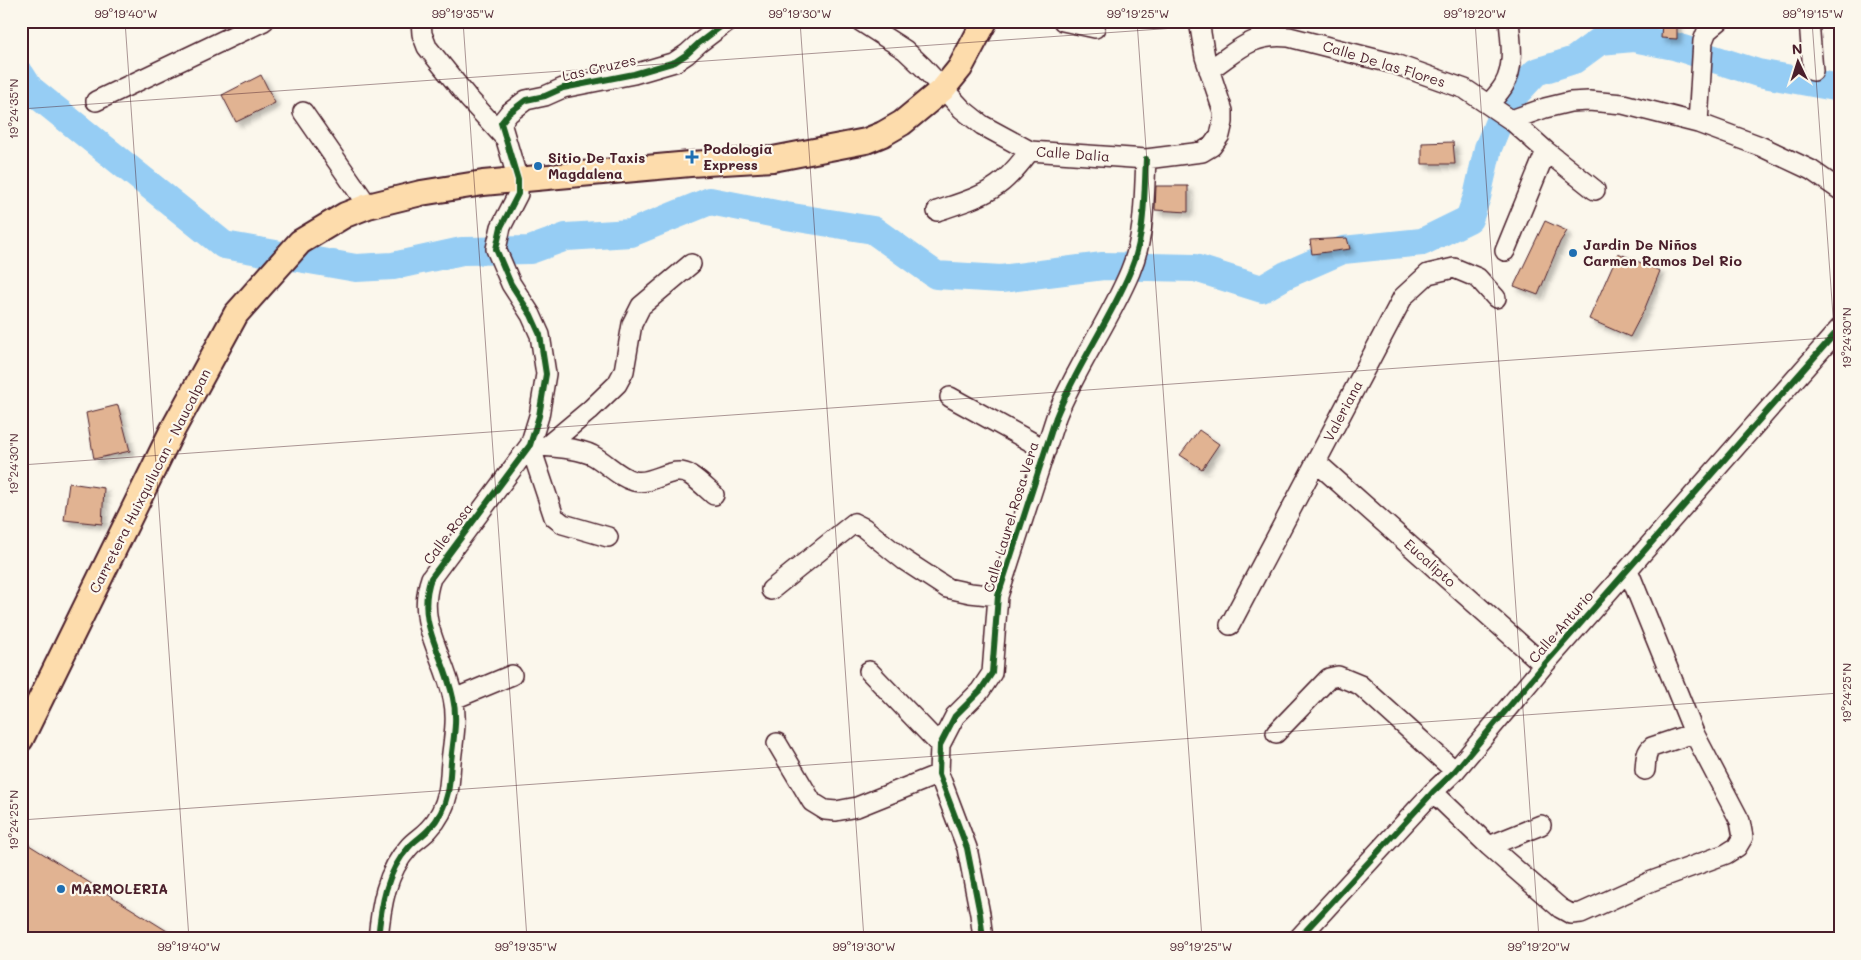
<svg xmlns="http://www.w3.org/2000/svg" width="1861" height="960" viewBox="0 0 1861 960" font-family="Mali,sans-serif">
	<defs>
		<filter id="shadow"><feDropShadow dx="4.5" dy="4.5" stdDeviation="2.5" flood-color="#0004"/></filter>
	</defs>
	<rect width="100%" height="100%" fill="#fbf7ec"/>
	<filter id="ink" filterUnits="userSpaceOnUse"><feTurbulence type="fractalNoise" baseFrequency=".02" numOctaves="2"/><feDisplacementMap in="SourceGraphic" scale="10" xChannelSelector="R" yChannelSelector="G"/><feConvolveMatrix kernelMatrix="1 2 1 2 8 2 1 2 1" color-interpolation-filters="sRGB"/></filter>
	<g filter="url(#ink)">
		<g fill="none" stroke-linecap="round" stroke-linejoin="round">
			<!-- river -->
			<path stroke="#96cdf4" stroke-width="28" d="M21,75L30,89L224,245L356,268L393,266L462,251L530,250L566,237L631,233L710,201L786,216L873,230L936,275L1001,279L1103,266L1195,268L1262,289L1286,275L1343,250L1422,242L1469,219L1477,197L1488,148L1506,104L1536,72L1574,60L1600,41L1633,38L1674,46L1758,73L1840,88"/>
		</g>
		<!-- building -->
		<path fill="#e1b392" stroke="#4a1f2b" filter="url(#shadow)" d="M1662,21H1677V39L1661,38Z
			M261,75L275,103L236,122L222,95Z
			M1453,142L1455,164H1422V143Z
			M1156,186H1188V212L1155,210Z
			M1545,221L1567,231L1560,242L1538,295L1514,286Z
			M1347,238L1350,249L1312,254L1310,240Z
			M1618,253L1660,271L1645,308L1630,337L1589,319Z
			M118,405L130,451L94,459L86,413Z
			M1199,430L1219,444L1202,469L1180,455Z
			M69,483L104,488L102,524L64,520Z
			M21,840L180,939H21Z"/>
		<g fill="none" stroke-linecap="round" stroke-linejoin="round">
			<defs>
				<path id="minor" d="M421,21L422,34L427,47L469,99L504,137
					M860,21L905,50L923,67L962,109L982,125L1030,151L1146,159L1202,152L1212,146L1220,135L1223,122V111L1205,57L1199,21
					M1063,21L1095,28
					M1809,21L1813,71
					M1209,70C1239,50 1251,33 1289,37L1395,64L1465,89L1511,120L1546,151L1595,190
					M96,101L264,21
					M1489,104C1494,98 1500,92 1504,85C1515,66 1511,42 1509,21
					M303,112L368,206
					M1511,120L1545,108L1570,102L1589,101L1623,104L1698,123L1760,146L1811,170L1840,190
					M1698,123L1703,41L1707,31L1719,21
					M937,211C957,204 980,198 998,185C1011,176 1020,163 1030,151
					M1505,251L1546,151
					M950,397L1046,450
					M530,445L554,517L563,524L608,537
					M539,446C555,447 577,448 592,455C606,462 618,477 634,481C653,486 672,464 690,475C698,480 706,488 714,495
					M547,446L590,410L617,384L624,371L632,324L641,306L691,264
					M1316,462L1544,665
					M771,590L854,523L864,528L904,560L947,588L970,593L998,596
					M1230,625L1403,297L1428,274L1454,268L1478,278L1496,298
					M869,671L940,745
					M454,699L512,675
					M1276,733L1329,678L1338,676L1360,685L1455,771
					M777,743L812,802L825,810L836,811L857,807L939,774
					M1645,770C1646,761 1645,753 1652,747L1694,733
					M1433,792L1489,846L1560,908L1571,914L1581,913L1652,881L1726,854L1737,847L1743,837L1740,821L1694,733L1628,570
					M1489,846L1541,825
					M378,939C381,906 386,872 409,847C415,840 423,836 429,829C439,819 445,806 448,792C450,783 450,772 451,762C453,741 458,719 453,698C444,654 415,623 431,578L530,445L539,416L546,374L540,335L531,315L511,284L496,249L501,227L518,194V180L501,123L509,113L526,100L545,96L563,88L634,74L675,62L687,54L699,43L728,21
					M983,939L980,914L967,848L939,774L940,745L955,716L980,691L992,673L998,596L1056,417C1076,367 1109,322 1130,272C1145,237 1144,197 1146,159
					M1298,939L1433,792L1455,771L1544,665L1840,328"/>
				<path id="major" d="M21,739L172,431L236,314L300,242L345,215L368,206L421,193L483,183L690,164L773,159L866,141L883,134L902,123L943,89L960,68L985,21"/>
			</defs>
			<!-- minor casing -->
			<use href="#minor" stroke="#4a1f2b" stroke-width="22"/>
			<!-- major casing -->
			<use href="#major" stroke="#4a1f2b" stroke-width="28"/>
			<!-- minor -->
			<use href="#minor" stroke="#fbf7ec" stroke-width="19"/>
			<!-- major -->
			<use href="#major" stroke="#fddcac" stroke-width="24"/>
			<defs>
				<path id="cycleway" d="M378,939C381,906 386,872 409,847C415,840 423,836 429,829C439,819 445,806 448,792C450,783 450,772 451,762C453,741 458,719 453,698C444,654 415,623 431,578L530,445L539,416L546,374L540,335L531,315L511,284L496,249L501,227L518,194V180L501,123L509,113L526,100L545,96L563,88L634,74L675,62L687,54L699,43L728,21
					M983,939L980,914L967,848L939,774L940,745L955,716L980,691L992,673L998,596L1056,417C1076,367 1109,322 1130,272C1145,237 1144,197 1146,159
					M1298,939L1433,792L1455,771L1544,665L1840,328"/>
			</defs>
			<!-- cycleway casing -->
			<use href="#cycleway" stroke="#fbf7ec" stroke-width="9"/>
			<!-- cycleway -->
			<use href="#cycleway" stroke="#1b5e20" stroke-width="6"/>
		</g>
	</g>
	<!-- ticks -->
	<path fill="none" stroke="#4a1f2b" stroke-width="1" stroke-opacity="0.45" d="M125,21L189,939M463,21L527,939M800,21L864,939M1137,21L1202,939M1475,21L1539,939M1812,21L1840,414M21,109L1275,21M21,465L1840,337M21,820L1840,693"/>
	<!-- markers -->
	<g fill="#1f6fb2" stroke="#fbf7ec" stroke-width="2">
		<path d="M689.5 149.5h5v5h5v5h-5v5h-5v-5h-5v-5h5z"/>
		<circle cx="538" cy="166" r="5"/>
		<circle cx="1573" cy="253" r="5"/>
		<circle cx="61" cy="889" r="5"/>
	</g>
	<g text-anchor="middle" stroke-width="4.5" stroke-linejoin="round" paint-order="stroke">
		<!-- street labels -->
		<g font-size="14" fill="#4a1f2b" stroke="#fbf7ec">
			<text transform="translate(1384 64) rotate(17)" y="5">Calle De las Flores</text>
			<text transform="translate(599 68) rotate(-13)" y="5">Las Cruzes</text>
			<text transform="translate(1073 154) rotate(4)" y="5">Calle Dalia</text>
			<text transform="translate(1343 411) rotate(-62)" y="5">Valeriana</text>
			<text transform="translate(150 481) rotate(-63)" y="5">Carretera Huixquilucan - Naucalpan</text>
			<text transform="translate(1011 517) rotate(-73)" y="5">Calle Laurel Rosa Vera</text>
			<text transform="translate(448 534) rotate(-53)" y="5">Calle Rosa</text>
			<text transform="translate(1430 563) rotate(42)" y="5">Eucalipto</text>
			<text transform="translate(1561 627) rotate(-49)" y="5">Calle Anturio</text>
		</g>
		<!-- poi labels -->
		<g font-size="14" font-weight="bold" fill="#4a1f2b" stroke="#fbf7ec" text-anchor="start">
			<text x="703" y="154">Podologia<tspan x="703" dy="16">Express</tspan></text>
			<text x="548" y="163">Sitio De Taxis<tspan x="548" dy="16">Magdalena</tspan></text>
			<text x="1583" y="250">Jardin De Niños<tspan x="1583" dy="16">Carmen Ramos Del Rio</tspan></text>
			<text x="71" y="894">MARMOLERIA</text>
		</g>
	</g>
	<!-- margin -->
	<rect width="1861" height="960" fill="none" stroke="#fbf7ec" stroke-width="55"/>
	<!-- north arrow -->
	<g transform="translate(1798 62) rotate(356)" stroke="#fbf7ec" stroke-width="4" paint-order="stroke">
	<path d="M0-4L9 19L0 12L-9 19Z" fill="#4a1f2b"/>
	<text y="-8" font-size="14" font-weight="bold" text-anchor="middle" fill="#4a1f2b">N</text>
	</g>
	<rect x="28" y="28" width="1806" height="904" fill="none" stroke="#4a1f2b" stroke-width="2"/>
	<g font-size="12" text-anchor="middle" fill="#4a1f2b">
		<text x="126" y="18">99°19'40"W</text>
		<text x="463" y="18">99°19'35"W</text>
		<text x="800" y="18">99°19'30"W</text>
		<text x="1138" y="18">99°19'25"W</text>
		<text x="1475" y="18">99°19'20"W</text>
		<text x="1813" y="18">99°19'15"W</text>
		<text transform="translate(14 109) rotate(-90)" y="4">19°24'35"N</text>
		<text transform="translate(1847 338) rotate(-90)" y="4">19°24'30"N</text>
		<text transform="translate(14 464) rotate(-90)" y="4">19°24'30"N</text>
		<text transform="translate(1847 693) rotate(-90)" y="4">19°24'25"N</text>
		<text transform="translate(14 820) rotate(-90)" y="4">19°24'25"N</text>
		<text x="189" y="951">99°19'40"W</text>
		<text x="526" y="951">99°19'35"W</text>
		<text x="864" y="951">99°19'30"W</text>
		<text x="1201" y="951">99°19'25"W</text>
		<text x="1539" y="951">99°19'20"W</text>
	</g>
</svg>
